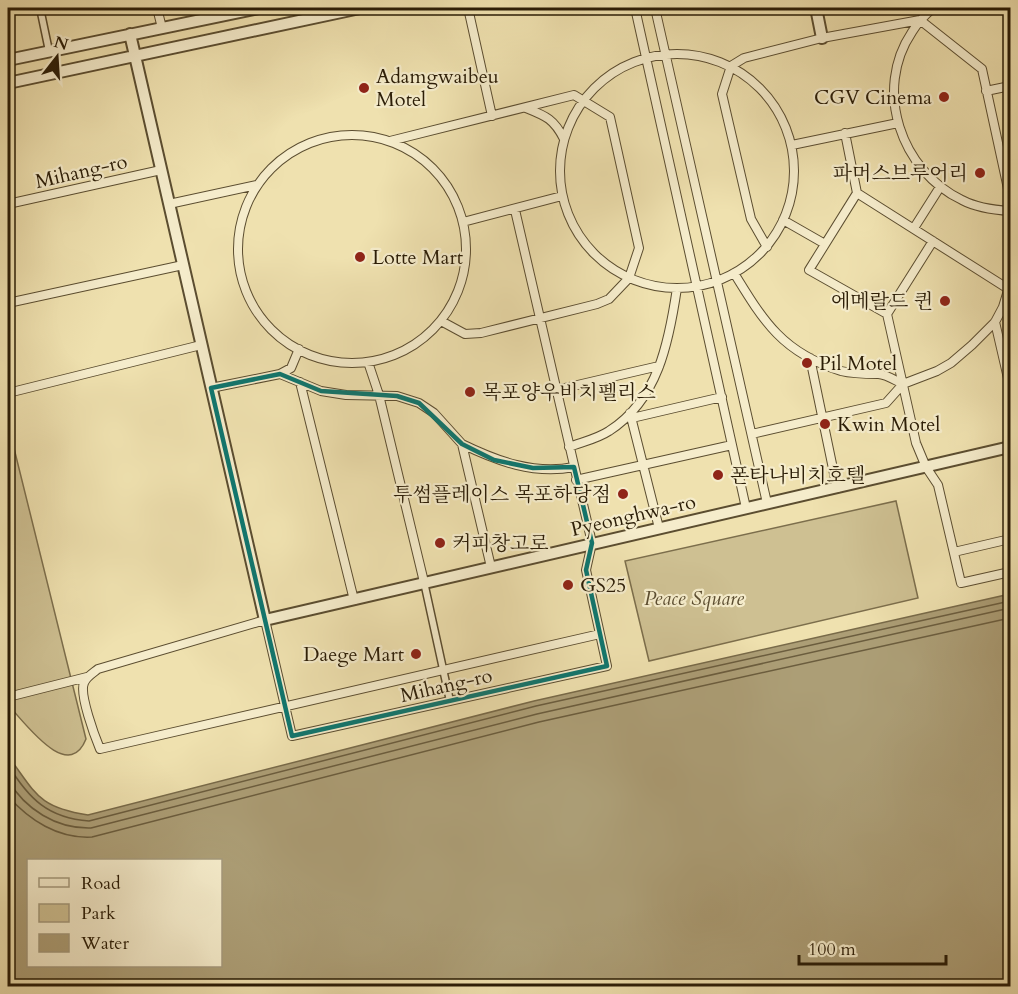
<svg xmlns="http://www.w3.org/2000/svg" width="1018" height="994" viewBox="0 0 1018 994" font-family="Cardo,'Noto Serif KR',serif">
	<rect width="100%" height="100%" fill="#efe1af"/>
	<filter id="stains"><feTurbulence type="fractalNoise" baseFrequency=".00333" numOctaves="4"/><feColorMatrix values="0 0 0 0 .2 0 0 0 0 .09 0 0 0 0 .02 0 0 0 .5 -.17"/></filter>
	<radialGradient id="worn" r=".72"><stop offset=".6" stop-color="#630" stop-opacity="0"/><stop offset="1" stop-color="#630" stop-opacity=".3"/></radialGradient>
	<!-- green -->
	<path fill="#cec092" stroke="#7c6e4c" stroke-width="1.5" d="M8,424L86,739C68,784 24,721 8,705Z
		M896,501L918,598L649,661L625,561Z"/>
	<!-- water -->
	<path fill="#ac9e76" stroke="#786a49" stroke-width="1.5" fill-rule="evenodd" d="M1010,594V986H8V756C36,793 37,807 88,815L534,701ZM28,860H220V966H28Z"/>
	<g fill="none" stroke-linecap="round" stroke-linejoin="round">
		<!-- shore -->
		<path stroke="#6b5d3e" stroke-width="1.5" d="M8,765C29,799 48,818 89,821L536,706L1010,601
			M8,780C25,809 56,829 91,828L537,714L1010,608
			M8,796C29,820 58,839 92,837L539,722L1010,618"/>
		<defs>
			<path id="pedestrian" d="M40,8L49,51
				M424,582L450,701"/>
			<path id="minor" d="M157,8L162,28
				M468,8L492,116
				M635,8L746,508
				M655,8L767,503
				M933,8C925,15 918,22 912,32C873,90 901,171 962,200C977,208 994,210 1010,211
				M560 171a117 117 0 1 1 234 0a117 117 0 1 1-234 0Z
				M986,91L1010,86
				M526,108C546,116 554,119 564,139
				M845,133L857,193L809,270L887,314
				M238 249a114 114 0 1 1 228 0a114 114 0 1 1-228 0Z
				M390,141L574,95L610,117L639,248L629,278L609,299L597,304L481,333L465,334L441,321
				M792,145L898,123
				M857,193L1010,290
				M8,204L161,170
				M169,204L257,185
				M515,210L592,543L586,570L607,666L292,736L265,620L98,669C93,673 86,677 84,683C79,694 95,737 100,749L600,634
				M783,220L825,244
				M463,222L562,196
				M914,228L940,187
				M933,241L887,314L916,443L926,467L938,485L961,583L1010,572
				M767,247L751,219L722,94L731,66L744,58L822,38L920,20L982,69L1010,198
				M734,273C764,322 783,353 841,371C853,374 865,374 878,374C886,374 896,381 903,384
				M8,303L183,265
				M995,322L1010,387
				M810,358L837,488
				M368,362L379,395L424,582
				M280,374L321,391L346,395L397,396L419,403L434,413L462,444L491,567
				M300,382L354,600
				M211,388L280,374L291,368L299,349
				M556,390L659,366
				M8,393L201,345
				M630,413L659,528
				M632,418L722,397
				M752,434L886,403L903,384L937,371L951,363L972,345L995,322L1003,307L1010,284
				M462,444C497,461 534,475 574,467
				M569,447C582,442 597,439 609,431C658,400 669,342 677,288
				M576,480L732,445
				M954,552L1010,539
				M8,697L87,677"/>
			<path id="tertiary" d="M816,8L822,38
				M130,34L265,620L1010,447
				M8,60L259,8
				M8,83L360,8"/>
		</defs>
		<!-- pedestrian casing -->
		<use href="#pedestrian" stroke="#5b4d30" stroke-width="9"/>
		<!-- minor casing -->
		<use href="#minor" stroke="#5b4d30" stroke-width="10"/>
		<!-- tertiary casing -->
		<use href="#tertiary" stroke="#5b4d30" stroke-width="14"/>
		<!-- pedestrian -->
		<use href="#pedestrian" stroke="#f5eccb" stroke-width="6"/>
		<!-- minor -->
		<use href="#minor" stroke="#f5eccb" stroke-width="8"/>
		<!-- tertiary -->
		<use href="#tertiary" stroke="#f5eccb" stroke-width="10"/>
	</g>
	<!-- marked area -->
	<path fill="none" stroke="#0f766e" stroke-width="4.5" stroke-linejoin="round" d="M280,374L321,391L397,396L419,403L462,444L494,460L533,468L574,467L592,543L586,570L607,666L292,736L211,388Z"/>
	<!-- markers -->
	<g fill="#8f2418" stroke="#f5eccb" stroke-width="2">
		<circle cx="364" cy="88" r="6"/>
		<circle cx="944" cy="97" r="6"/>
		<circle cx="980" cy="173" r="6"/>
		<circle cx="360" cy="257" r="6"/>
		<circle cx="945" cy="301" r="6"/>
		<circle cx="807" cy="363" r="6"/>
		<circle cx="470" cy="392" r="6"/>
		<circle cx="825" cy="424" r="6"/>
		<circle cx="718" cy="475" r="6"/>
		<circle cx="623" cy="494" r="6"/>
		<circle cx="440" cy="543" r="6"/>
		<circle cx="568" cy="585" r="6"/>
		<circle cx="416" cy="654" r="6"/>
	</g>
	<g text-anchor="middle" stroke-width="4.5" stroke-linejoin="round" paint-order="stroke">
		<!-- poi labels -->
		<g font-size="20" fill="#2a1c06" stroke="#f5eccb" text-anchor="start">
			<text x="376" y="83">Adamgwaibeu<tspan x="376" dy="23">Motel</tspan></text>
			<text x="932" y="104" text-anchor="end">CGV Cinema</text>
			<text x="968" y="180" text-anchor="end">파머스브루어리</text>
			<text x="372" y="264">Lotte Mart</text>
			<text x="933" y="308" text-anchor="end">에메랄드 퀸</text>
			<text x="819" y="370">Pil Motel</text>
			<text x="482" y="399">목포양우비치펠리스</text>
			<text x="837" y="431">Kwin Motel</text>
			<text x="730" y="482">폰타나비치호텔</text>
			<text x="611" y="501" text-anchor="end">투썸플레이스 목포하당점</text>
			<text x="452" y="550">커피창고로</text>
			<text x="580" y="592">GS25</text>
			<text x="404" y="661" text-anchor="end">Daege Mart</text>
		</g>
		<!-- street labels -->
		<g font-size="20" fill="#2a1c06" stroke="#f5eccb">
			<text transform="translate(81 171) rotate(-13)" y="7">Mihang-ro</text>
			<text transform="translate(633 515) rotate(-13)" y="7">Pyeonghwa-ro</text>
			<text transform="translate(446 685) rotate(-13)" y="7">Mihang-ro</text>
		</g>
		<!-- park labels -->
		<g font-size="20" font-style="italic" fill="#5b4d30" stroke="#f5eccb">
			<text x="694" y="605">Peace Square</text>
		</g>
	</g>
	<!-- margin -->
	<rect width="1018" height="994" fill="none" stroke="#efe1af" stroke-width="30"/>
	<rect x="9" y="9" width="1000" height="976" fill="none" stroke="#2a1c06" stroke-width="3"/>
	<rect x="15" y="15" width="988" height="964" fill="none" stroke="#2a1c06" stroke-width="1.5"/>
	<!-- legend -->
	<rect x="27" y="859" width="195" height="108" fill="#f5eccb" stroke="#a4997c" stroke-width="1.5"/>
	<rect x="39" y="878" width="30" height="9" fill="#f5eccb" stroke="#a4997c" stroke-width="1.5"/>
	<text x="81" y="889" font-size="18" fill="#2a1c06">Road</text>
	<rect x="39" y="904" width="30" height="18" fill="#cec092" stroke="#a4997c" stroke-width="1.5"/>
	<text x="81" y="919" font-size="18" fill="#2a1c06">Park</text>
	<rect x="39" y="934" width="30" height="18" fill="#ac9e76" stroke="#a4997c" stroke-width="1.5"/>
	<text x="81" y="949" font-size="18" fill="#2a1c06">Water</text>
	<!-- north arrow -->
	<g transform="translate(57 57) rotate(17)" stroke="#f5eccb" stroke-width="4.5" paint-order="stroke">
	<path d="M0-4.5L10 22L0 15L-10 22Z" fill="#2a1c06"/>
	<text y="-9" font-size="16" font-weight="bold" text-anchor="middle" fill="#2a1c06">N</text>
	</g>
	<!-- scale -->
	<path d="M799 955v9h147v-9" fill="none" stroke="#2a1c06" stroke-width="3"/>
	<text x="808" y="955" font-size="18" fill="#2a1c06" stroke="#f5eccb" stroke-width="4.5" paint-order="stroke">100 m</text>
	<rect width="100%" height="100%" filter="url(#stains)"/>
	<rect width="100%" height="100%" fill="url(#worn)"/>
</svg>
